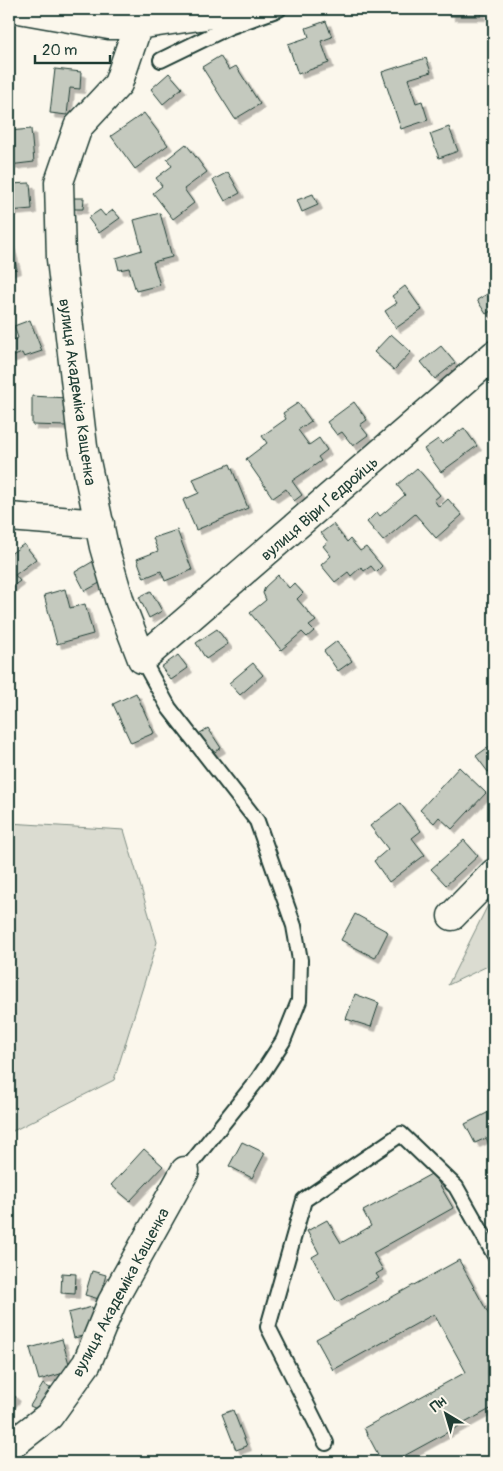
<svg xmlns="http://www.w3.org/2000/svg" width="503" height="1471" viewBox="0 0 503 1471" font-family="Pangolin,sans-serif">
	<defs>
		<filter id="shadow"><feDropShadow dx="4.5" dy="4.5" stdDeviation="0" flood-color="#0004"/></filter>
	</defs>
	<rect width="100%" height="100%" fill="#fbf7ec"/>
	<filter id="ink" filterUnits="userSpaceOnUse"><feTurbulence type="fractalNoise" baseFrequency=".02" numOctaves="2"/><feDisplacementMap in="SourceGraphic" scale="10" xChannelSelector="R" yChannelSelector="G"/><feConvolveMatrix kernelMatrix="1 2 1 2 8 2 1 2 1" color-interpolation-filters="sRGB"/></filter>
	<g filter="url(#ink)">
		<!-- green -->
		<path fill="#dbdcd1" stroke="#7d8c82" d="M9,823L124,830L157,942L114,1080L9,1133Z
			M494,894V963L448,985L493,895Z"/>
		<!-- building -->
		<path fill="#c4c9be" stroke="#1f3d34" filter="url(#shadow)" d="M109,9H134V19L108,17Z
			M450,9H481V16H450Z
			M326,21L332,37L321,41L329,63L298,74L288,44L309,37L306,28Z
			M220,56L229,70L236,66L260,104L235,119L202,67Z
			M426,58L431,72L408,79L416,103L422,101L428,120L401,129L382,72Z
			M55,69L81,72L80,89L70,88L67,115L50,113Z
			M169,73L182,88L163,104L151,89Z
			M144,113L168,145L135,169L111,136Z
			M449,127L458,151L439,158L430,134Z
			M31,129L34,162L9,165V131Z
			M186,144L207,172L184,189L194,203L173,219L153,193L162,186L156,178L172,166L167,159Z
			M228,172L240,193L225,201L213,180Z
			M30,183L32,209L9,211V184Z
			M313,194L318,205L302,212L297,200Z
			M73,198H84L83,209H72Z
			M100,210L105,216L113,210L120,218L99,233L88,218Z
			M160,213L172,257L153,262L160,285L136,291L129,268L119,270L116,258L142,250L134,220Z
			M9,239L17,269L9,271Z
			M405,286L422,310L396,328L385,311L397,303L392,296Z
			M494,290V309L486,314L477,300Z
			M30,320L42,351L24,357L22,353L9,358V342L18,338L14,326Z
			M391,334L411,352L394,370L374,352Z
			M441,346L455,363L435,379L421,362Z
			M32,396L67,398L66,426L32,425Z
			M354,402L367,420L360,425L368,435L353,446L342,432L337,435L327,422Z
			M298,403L311,421L298,430L309,445L319,438L327,450L318,457L321,461L292,481L302,495L294,501L286,489L273,498L246,459L267,443L262,436L286,419L283,413Z
			M464,428L477,446L441,472L424,449L438,439L442,444Z
			M230,464L248,508L196,530L183,500L199,493L193,479Z
			M417,468L440,495L434,500L439,507L448,499L462,515L436,538L415,514L383,541L367,522L377,512L380,516L405,495L397,485Z
			M333,524L347,542L350,539L360,551L366,547L382,566L376,572L371,566L364,571L361,567L351,576L348,572L335,582L321,565L331,556L323,546L328,542L321,533Z
			M177,530L192,570L165,581L161,571L144,578L137,559L158,551L153,538Z
			M24,544L36,559L15,575L20,581L9,589V555Z
			M97,559L107,579L85,591L75,572Z
			M278,575L289,588L294,583L303,593L297,599L316,621L309,626L314,631L307,637L302,632L281,650L250,613L266,600L263,593L265,587Z
			M65,589L70,608L85,604L93,634L57,644L44,595Z
			M151,591L162,611L149,618L139,597Z
			M217,629L228,644L206,659L196,643Z
			M337,641L352,661L338,671L324,651Z
			M178,655L188,668L171,680L161,667Z
			M253,663L263,675L240,695L229,683Z
			M136,693L154,733L131,743L113,704Z
			M208,728L221,748L208,756L194,737Z
			M494,743V768L488,772L476,756Z
			M459,767L486,793L452,829L439,817L434,823L420,810Z
			M400,803L421,831L412,838L425,855L389,882L374,861L388,849L370,826Z
			M464,840L478,856L446,885L431,869Z
			M355,914L388,932L375,958L341,940Z
			M355,994L379,1003L371,1027L346,1019Z
			M493,1110L494,1113V1154L486,1138L475,1143L465,1124Z
			M242,1142L265,1153L252,1178L229,1166Z
			M144,1149L163,1166L130,1201L111,1185Z
			M433,1173L453,1208L373,1253L383,1270L376,1274L379,1278L337,1302L312,1257L319,1253L307,1231L327,1220L341,1243L371,1226L363,1211Z
			M459,1260L494,1324V1407L393,1462H382L364,1428L466,1372L434,1314L333,1370L316,1339Z
			M92,1271L106,1275L99,1299L85,1295Z
			M62,1273L76,1274L75,1294L61,1293Z
			M92,1307L96,1322L92,1334L74,1338L68,1313Z
			M62,1339L71,1371L39,1380L30,1348Z
			M43,1384L55,1391L43,1412L30,1406Z
			M9,1391L16,1397L9,1405Z
			M233,1410L247,1446L236,1450L222,1414Z"/>
		<g fill="none" stroke-linecap="round" stroke-linejoin="round">
			<defs>
				<path id="service" d="M161,60L229,27L279,9
					M142,659L169,708L257,821L294,926L300,960L299,1001L283,1041L259,1078L185,1171
					M326,1443L268,1327L304,1200L401,1134L456,1187L494,1254"/>
				<path id="minor" d="M19,9L109,25H138L247,9
					M138,25L118,84L78,127L59,182L61,259L83,447L104,547L120,602L142,659L494,355
					M9,517L100,524
					M452,916L494,873
					M9,1447L49,1416L87,1363L112,1302L185,1171"/>
			</defs>
			<!-- service casing -->
			<use href="#service" stroke="#1f3d34" stroke-width="18"/>
			<!-- minor casing -->
			<use href="#minor" stroke="#1f3d34" stroke-width="31"/>
			<!-- service -->
			<use href="#service" stroke="#fbf7ec" stroke-width="14"/>
			<!-- minor -->
			<use href="#minor" stroke="#fbf7ec" stroke-width="28"/>
		</g>
	</g>
	<g text-anchor="middle" stroke-width="4" stroke-linejoin="round" paint-order="stroke">
		<!-- street labels -->
		<g font-size="16" fill="#1f3d34" stroke="#fbf7ec">
			<text transform="translate(78 392) rotate(82)" y="6">вулиця Академіка Кащенка</text>
			<text transform="translate(319 508) rotate(-41)" y="6">вулиця Віри Ґедройць</text>
			<text transform="translate(120 1292) rotate(-62)" y="6">вулиця Академіка Кащенка</text>
		</g>
	</g>
	<!-- margin -->
	<rect width="503" height="1471" fill="none" stroke="#fbf7ec" stroke-width="30"/>
	<rect x="15" y="15" width="473" height="1441" fill="none" stroke="#1f3d34" stroke-width="2" filter="url(#ink)"/>
	<!-- north arrow -->
	<g transform="translate(446 1414) rotate(322)" stroke="#fbf7ec" stroke-width="4" paint-order="stroke">
	<path d="M0-4L9 19L0 12L-9 19Z" fill="#1f3d34"/>
	<text y="-8" font-size="14" font-weight="bold" text-anchor="middle" fill="#1f3d34">Пн</text>
	</g>
	<!-- scale -->
	<path d="M35 55v8h75v-8" fill="none" stroke="#1f3d34" stroke-width="2.5"/>
	<text x="42" y="55" font-size="15" fill="#1f3d34" stroke="#fbf7ec" stroke-width="4" paint-order="stroke">20 m</text>
</svg>
